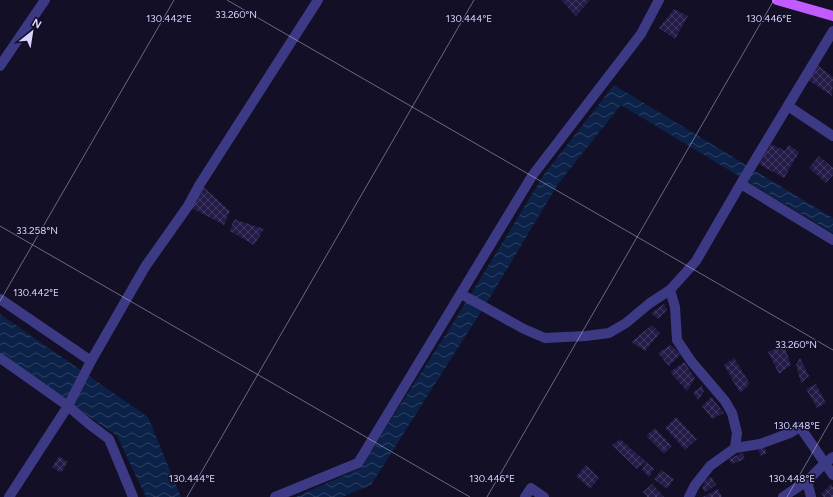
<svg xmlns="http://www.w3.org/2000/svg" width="833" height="497" viewBox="0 0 833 497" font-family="Figtree,sans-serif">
	<defs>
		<pattern id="water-waves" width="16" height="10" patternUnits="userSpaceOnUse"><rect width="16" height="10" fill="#0c2248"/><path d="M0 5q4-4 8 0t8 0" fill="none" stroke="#2f4163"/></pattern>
		<pattern id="building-cross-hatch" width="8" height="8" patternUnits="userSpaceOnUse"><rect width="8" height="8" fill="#241b47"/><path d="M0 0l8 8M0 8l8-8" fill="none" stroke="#433b63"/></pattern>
	</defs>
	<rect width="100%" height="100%" fill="#130f26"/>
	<!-- water -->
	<path fill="url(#water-waves)" d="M614,85L833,218V233L621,105L558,184L489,299L371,485L342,497H295L359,469L455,320L545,173Z
		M0,314L148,417L181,497H146L117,436L0,355Z"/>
	<!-- building -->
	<path fill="url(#building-cross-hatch)" d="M561,0H590L576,16Z
		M674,9L688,16L675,39L659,28Z
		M817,65L833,77L832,96L808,80Z
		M771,144L785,151L789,145L799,152L784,178L759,164Z
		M819,156L833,168V175L826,183L809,168Z
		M200,184L230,211L224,225L188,206Z
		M234,219L264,229L254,245L230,231Z
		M664,304L667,310L658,319L651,313Z
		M652,325L660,333L645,351L631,342Z
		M670,345L681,354L669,366L658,353Z
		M784,345L791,365L779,374L768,352Z
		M734,358L750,384L740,393L724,365Z
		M800,358L809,376L801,383L796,365Z
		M684,362L695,378L687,391L670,372Z
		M816,384L826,403L817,408L806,389Z
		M702,386L704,391L698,400L693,393Z
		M711,397L724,413L712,419L702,406Z
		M676,417L697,439L685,450L665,428Z
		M655,428L672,446L664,454L646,436Z
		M620,439L646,462L637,469L612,445Z
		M764,447L767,453L761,456L758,450Z
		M742,453L745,459L732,464L729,459Z
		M59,456L68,462L61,473L52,467Z
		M646,462L654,469L649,477L642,470Z
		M586,465L599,478L590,489L576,476Z
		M661,470L674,479L667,489L654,479Z
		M711,477L716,485L705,492L702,487L704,486L703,484L705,483L704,481Z
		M652,484L664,497H647L643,492Z
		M831,484L833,488V497H824L821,494Z
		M718,489L722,497H703Z"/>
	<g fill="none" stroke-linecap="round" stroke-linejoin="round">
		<!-- minor -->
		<path stroke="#3d3a85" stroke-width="10" d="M0,66L45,0
			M788,106L833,136
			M741,184L833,240
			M670,290L675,307L677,340L691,361L725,401L732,413L737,433L735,448
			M461,294L524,329L545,338L586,336L609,333L626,323L650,303L670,290L696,261L743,180L833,31
			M0,299L91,361
			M0,358L68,406L89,424L109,439L133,497
			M807,481L811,497
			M9,497L68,406L91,361L145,267L188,206L200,184L318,0
			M275,497L358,463L532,176L641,34L659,0
			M525,497L531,488L544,497
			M689,497L695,485L710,466L735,448L760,444L790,433L800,427L833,475
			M783,497L807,481L825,463L833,457"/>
		<!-- major -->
		<path stroke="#c25bff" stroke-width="10" d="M777,0L833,16"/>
	</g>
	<!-- ticks -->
	<path fill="none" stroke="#d9d4ff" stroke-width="1" stroke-opacity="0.45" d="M227,0L833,350M0,226L470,497M0,301L174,0M187,497L474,0M487,497L774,0M787,497L833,417"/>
	<g font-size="10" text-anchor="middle" fill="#d9d4ff" stroke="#130f26" stroke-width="3" stroke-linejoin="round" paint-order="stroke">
		<text x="236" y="18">33.260°N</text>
		<text x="769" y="22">130.446°E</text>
		<text x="169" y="22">130.442°E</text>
		<text x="469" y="22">130.444°E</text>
		<text x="37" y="234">33.258°N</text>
		<text x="36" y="296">130.442°E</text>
		<text x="796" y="348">33.260°N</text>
		<text x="797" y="429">130.448°E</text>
		<text x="192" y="482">130.444°E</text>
		<text x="492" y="482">130.446°E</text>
		<text x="792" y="482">130.448°E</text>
	</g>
	<!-- north arrow -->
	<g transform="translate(32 32) rotate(30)" stroke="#130f26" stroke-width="3" paint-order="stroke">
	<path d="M0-3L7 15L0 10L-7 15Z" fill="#d9d4ff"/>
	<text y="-6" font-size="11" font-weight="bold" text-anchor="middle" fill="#d9d4ff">N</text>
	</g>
</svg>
